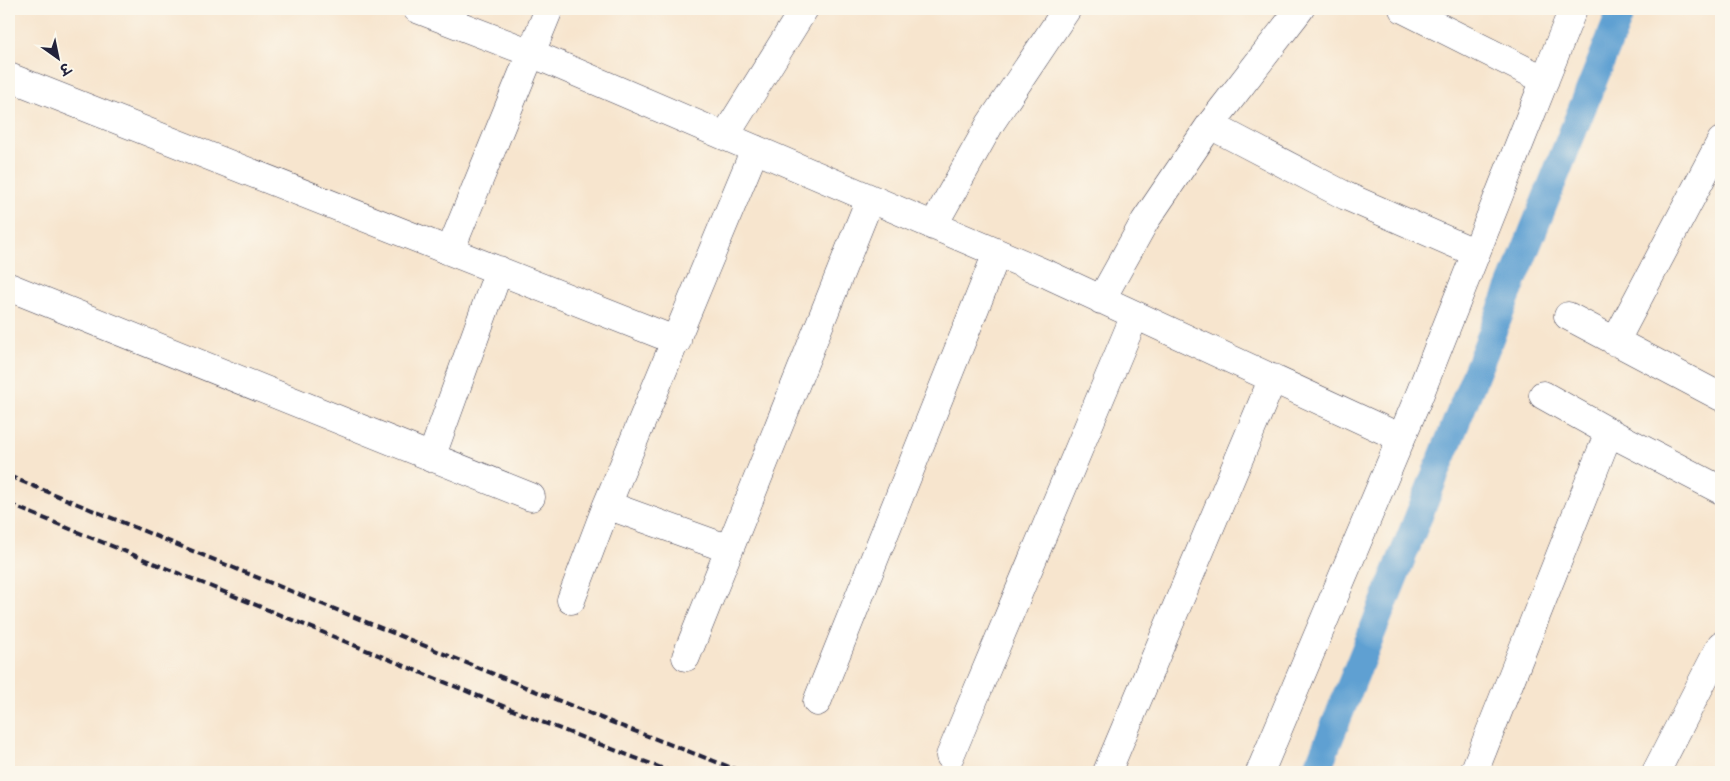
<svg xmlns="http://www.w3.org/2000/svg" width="1730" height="781" viewBox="0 0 1730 781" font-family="Sriracha,'Playpen Sans Deva',sans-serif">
	<rect width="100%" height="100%" fill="#fbf7ec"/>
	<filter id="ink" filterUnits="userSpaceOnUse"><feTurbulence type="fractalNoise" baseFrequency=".02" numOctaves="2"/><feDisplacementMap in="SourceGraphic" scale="10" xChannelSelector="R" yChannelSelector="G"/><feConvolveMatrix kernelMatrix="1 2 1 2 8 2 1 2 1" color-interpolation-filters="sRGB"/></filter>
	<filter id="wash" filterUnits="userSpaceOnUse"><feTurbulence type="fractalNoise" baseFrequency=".0096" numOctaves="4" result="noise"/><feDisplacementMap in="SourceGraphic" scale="20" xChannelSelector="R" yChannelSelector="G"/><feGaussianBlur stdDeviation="1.12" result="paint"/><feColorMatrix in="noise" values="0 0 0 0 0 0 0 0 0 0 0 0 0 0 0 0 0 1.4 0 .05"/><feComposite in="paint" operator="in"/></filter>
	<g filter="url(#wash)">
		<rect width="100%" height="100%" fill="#f7e5ce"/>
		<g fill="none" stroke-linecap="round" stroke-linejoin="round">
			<!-- canal -->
			<path stroke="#5ea0d2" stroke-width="28" d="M1316,772L1622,9"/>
		</g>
	</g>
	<g filter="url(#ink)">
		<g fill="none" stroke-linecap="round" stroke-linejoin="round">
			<defs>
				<path id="minor" d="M417,9L531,53L1049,275L1401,438
					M1403,9L1545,80
					M9,77L677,341
					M1210,125L1346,196L1476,253
					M725,136L804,9
					M933,226L990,124L1067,9
					M450,251L549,9
					M9,287L531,497
					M1101,300L1145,221L1210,125L1300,9
					M1568,316L1721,397
					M1615,342L1721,141
					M1543,395L1609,432L1721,490
					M431,458L499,270
					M607,505L729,549
					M571,600L607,505L755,149
					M686,657L870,199
					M817,702L997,253
					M950,756L1135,315
					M1107,772L1273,378
					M1260,772L1419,396L1573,9
					M1474,772L1609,432
					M1656,772L1721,645"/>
			</defs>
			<!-- minor casing -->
			<use href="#minor" stroke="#423f51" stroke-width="29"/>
			<!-- minor -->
			<use href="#minor" stroke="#fff" stroke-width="28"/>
			<!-- rail -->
			<path stroke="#22223b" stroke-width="4" stroke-dasharray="8 4" stroke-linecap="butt" d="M9,476L616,724L743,772
				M9,504L542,722L672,772"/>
		</g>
	</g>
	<!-- margin -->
	<rect width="1730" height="781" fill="none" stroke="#fbf7ec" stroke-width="30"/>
	<!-- north arrow -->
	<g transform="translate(58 58) rotate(147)" stroke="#fbf7ec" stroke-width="4" paint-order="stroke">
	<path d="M0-4L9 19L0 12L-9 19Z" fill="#22223b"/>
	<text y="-8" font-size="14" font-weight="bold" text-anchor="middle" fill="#22223b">उ</text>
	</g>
</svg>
